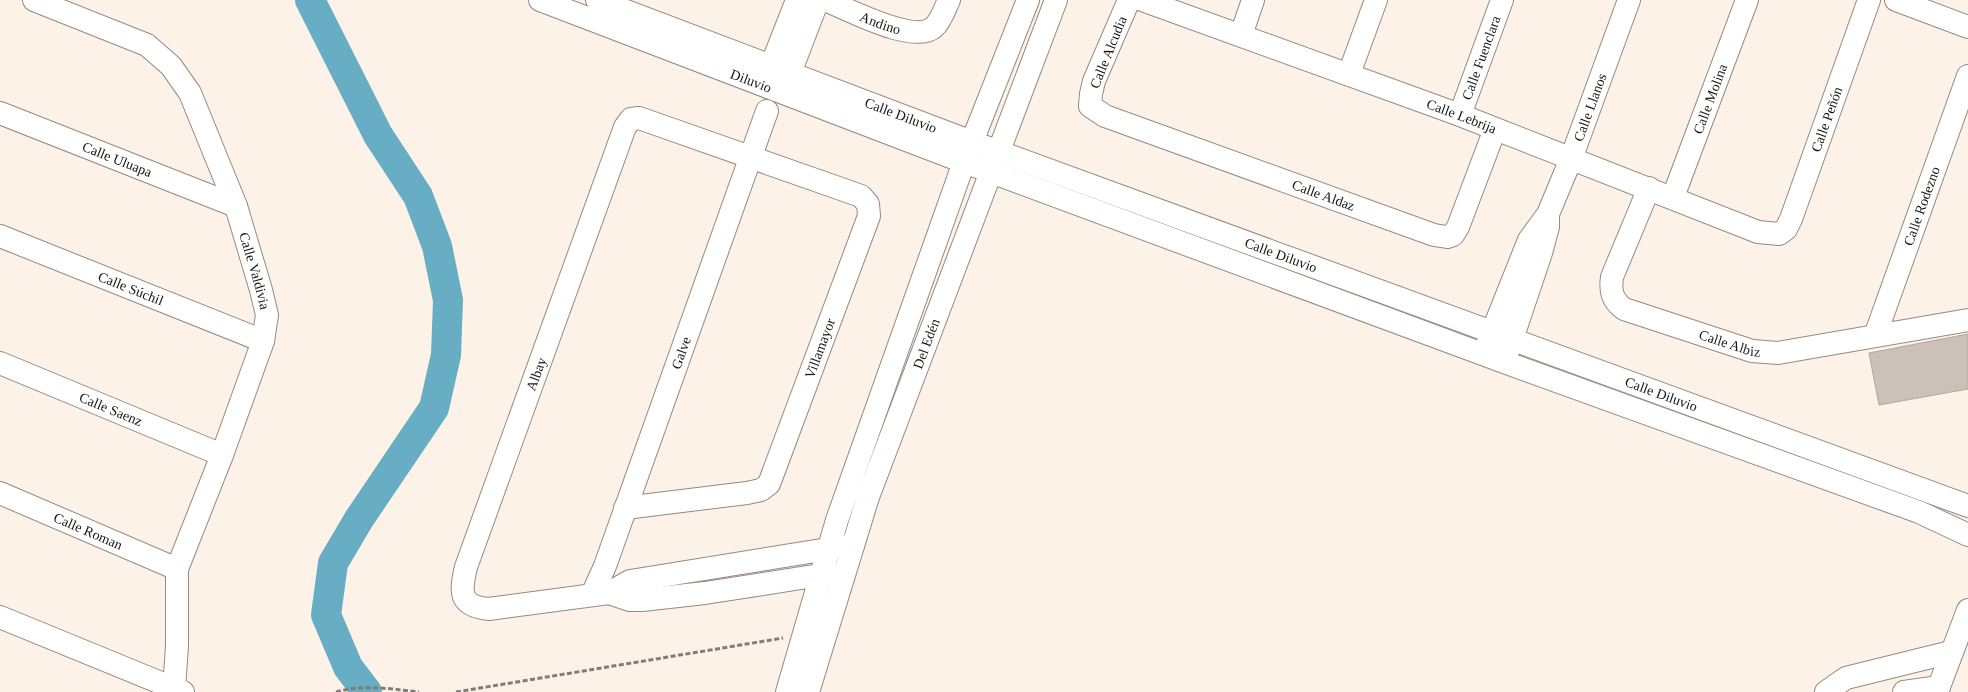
<svg xmlns="http://www.w3.org/2000/svg" width="1968" height="692" viewBox="0 0 1968 692" font-family="Georgia,serif">
	<rect width="100%" height="100%" fill="#fcf2e8"/>
	<g fill="none" stroke-linecap="round" stroke-linejoin="round">
		<!-- river -->
		<path stroke="#67aec5" stroke-width="30" d="M310,0L378,135L418,196L437,246L448,300L446,355L434,408L359,519L333,563L326,615L348,667L367,692"/>
	</g>
	<!-- building -->
	<path fill="#cbc1b8" stroke="#b1a89e" d="M1968,334V389L1879,405L1869,353Z"/>
	<g fill="none" stroke-linecap="round" stroke-linejoin="round">
		<defs>
			<g id="minor">
				<path id="s1" d="M34,0L147,45L171,66L190,93L236,206L261,290L267,315L263,341L222,455L177,569V646L174,689"/>
				<path id="s2" d="M540,0L964,162L1504,362L1919,512L1968,535"/>
				<path id="s3" d="M597,0L972,142L1968,506"/>
				<path id="s4" d="M825,0C848,9 914,45 934,27C941,21 945,8 949,0"/>
				<path id="s5" d="M1129,0L1094,81L1091,94L1090,106L1105,116L1434,235L1447,237L1453,235L1458,227L1495,129"/>
				<path id="s6" d="M1142,0L1460,115L1758,232L1779,234L1786,229L1791,219L1869,0"/>
				<path d="M1896,0L1968,27"/>
				<path d="M1241,35L1253,0"/>
				<path d="M1349,74L1376,0"/>
				<path d="M766,79L797,0"/>
				<path d="M785,86L818,0"/>
				<path id="s7" d="M0,113L236,206"/>
				<path id="s8" d="M1460,115L1502,0"/>
				<path id="s9" d="M1649,188L1612,277C1610,291 1612,300 1624,309L1752,351L1778,353L1968,320"/>
				<path id="s10" d="M1673,197L1747,0"/>
				<path id="s11" d="M0,236L263,341"/>
				<path id="s12" d="M1875,336L1968,76"/>
				<path id="s13" d="M1487,345L1529,240L1548,214L1571,159L1629,0"/>
				<path d="M1507,354L1541,253L1548,227V217"/>
				<path id="s14" d="M0,363L222,455"/>
				<path id="s15" d="M0,493L177,569"/>
				<path id="s16" d="M625,508L747,493L761,490L769,484L869,216L868,204L861,196L639,118L631,119L625,127L466,567C460,593 459,606 489,609L609,593L630,581L853,545"/>
				<path d="M609,593L630,600H642L705,593L833,573"/>
				<path id="s17" d="M592,595L605,566L767,111"/>
				<path d="M0,617L183,692"/>
				<path d="M787,692L837,520L964,162L1028,0"/>
				<path id="s18" d="M808,692L868,497L1056,0"/>
				<path d="M1826,692L1846,678L1951,652"/>
				<path d="M1904,692L1939,687"/>
				<path d="M1937,692L1968,610"/>
			</g>
		</defs>
		<!-- minor casing -->
		<use href="#minor" stroke="#948a81" stroke-width="24"/>
		<!-- path -->
		<path stroke="#837c76" stroke-width="3" stroke-dasharray="5 2.5" stroke-linecap="butt" d="M336,692C364,684 391,689 419,692
			M456,692L783,638"/>
		<!-- minor -->
		<use href="#minor" stroke="#fff" stroke-width="22"/>
	</g>
	<g text-anchor="middle" stroke-width="4" stroke-linejoin="round" paint-order="stroke">
		<!-- street labels -->
		<g font-size="14" fill="#181511" stroke="#fff">
			<text dy="5" stroke="none"><textPath href="#s4" startOffset="60">Andino</textPath></text>
			<text transform="translate(1108 52) rotate(-68)" y="5">Calle Alcudia</text>
			<text dy="5" stroke="none"><textPath href="#s8" startOffset="61">Calle Fuenclara</textPath></text>
			<text dy="5" stroke="none"><textPath href="#s2" startOffset="226">Diluvio</textPath></text>
			<text dy="5" stroke="none"><textPath href="#s10" startOffset="105">Calle Molina</textPath></text>
			<text dy="5" stroke="none"><textPath href="#s13" startOffset="260">Calle Llanos</textPath></text>
			<text dy="5" stroke="none"><textPath href="#s3" startOffset="325">Calle Diluvio</textPath></text>
			<text dy="5" stroke="none"><textPath href="#s6" startOffset="340">Calle Lebrija</textPath></text>
			<text dy="5" stroke="none"><textPath href="#s6" startOffset="805">Calle Peñón</textPath></text>
			<text dy="5" stroke="none"><textPath href="#s7" startOffset="126">Calle Uluapa</textPath></text>
			<text dy="5" stroke="none"><textPath href="#s5" startOffset="364">Calle Aldaz</textPath></text>
			<text dy="5" stroke="none"><textPath href="#s12" startOffset="138">Calle Rodezno</textPath></text>
			<text dy="5" stroke="none"><textPath href="#s3" startOffset="730">Calle Diluvio</textPath></text>
			<text dy="5" stroke="none"><textPath href="#s1" startOffset="376">Calle Valdivia</textPath></text>
			<text dy="5" stroke="none"><textPath href="#s11" startOffset="141">Calle Súchil</textPath></text>
			<text dy="5" stroke="none"><textPath href="#s9" startOffset="244">Calle Albiz</textPath></text>
			<text dy="5" stroke="none"><textPath href="#s18" startOffset="368">Del Edén</textPath></text>
			<text dy="5" stroke="none"><textPath href="#s16" startOffset="292">Villamayor</textPath></text>
			<text dy="5" stroke="none"><textPath href="#s17" startOffset="258">Galve</textPath></text>
			<text transform="translate(536 374) rotate(-70)" y="5">Albay</text>
			<text dy="5" stroke="none"><textPath href="#s3" startOffset="1135">Calle Diluvio</textPath></text>
			<text dy="5" stroke="none"><textPath href="#s14" startOffset="120">Calle Saenz</textPath></text>
			<text dy="5" stroke="none"><textPath href="#s15" startOffset="96">Calle Roman</textPath></text>
		</g>
	</g>
</svg>
